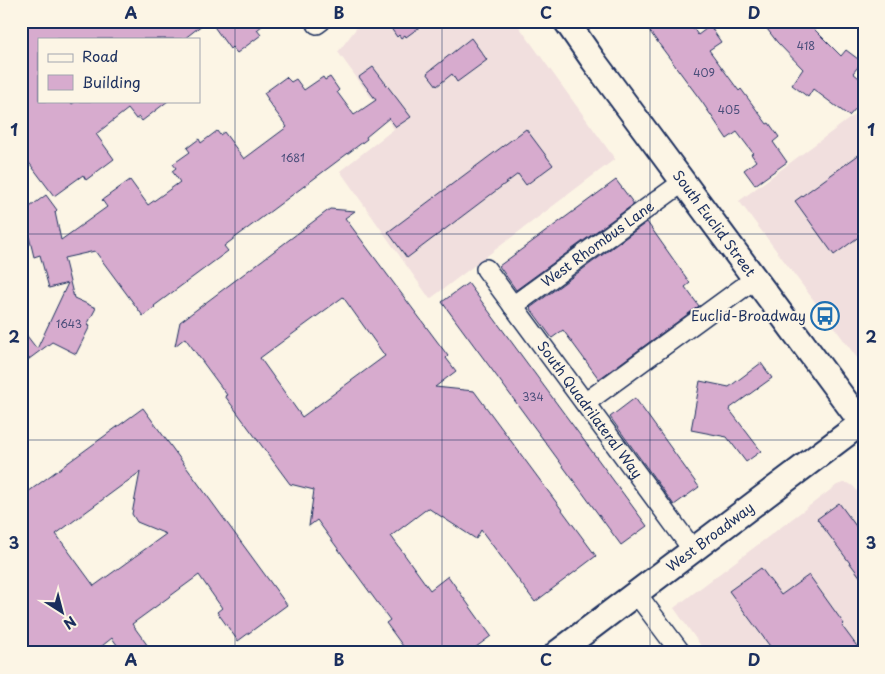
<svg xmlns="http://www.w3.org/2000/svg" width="885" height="674" viewBox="0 0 885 674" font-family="'Playpen Sans',sans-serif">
	<rect width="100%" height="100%" fill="#fcf5e5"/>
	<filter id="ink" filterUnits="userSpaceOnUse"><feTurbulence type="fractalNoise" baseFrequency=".02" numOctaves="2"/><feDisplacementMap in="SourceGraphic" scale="10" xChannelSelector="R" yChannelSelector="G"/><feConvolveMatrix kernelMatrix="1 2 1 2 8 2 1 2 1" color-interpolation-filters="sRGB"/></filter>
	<g filter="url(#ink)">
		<!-- built -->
		<path fill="#f1dfde" d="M362,21H515L615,159L430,299L340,171L394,129L338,52Z
			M861,110L864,113V367L739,201Z
			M843,483H848L853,486L864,499V653H706L674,608L837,485Z"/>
		<!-- building -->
		<path fill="#d7abce" stroke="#1b2f5e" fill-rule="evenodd" d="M21,21H207L184,39H39V101H70L72,104L76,101H168L142,121L139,117L136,119L128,109L96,134L114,159L86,180L83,175L54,196L21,152V84L27,80L21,55Z
			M210,21H268L257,30L261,35L237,53L232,47L230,49Z
			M386,21H428L406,37L405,35L401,38L399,35L397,37Z
			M642,21H688L698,35L710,26L721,42L709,50L739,91L741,89L767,124L769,123L779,137L773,142L787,162L755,185L744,170L756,161L751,154L753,153L737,132L727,139L702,102Z
			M761,21H806L841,56L846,50L862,62L853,73L864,82V100L858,108L857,107L849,116L813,89L808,97L792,85L803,69L777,42Z
			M471,38L487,60L457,82L452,74L437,86L427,73Z
			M373,67L411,117L396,127L389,118L366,137L367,139L224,246L228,251L154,306L155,307L143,316L95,251L64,258L74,298L96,308L87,325L90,326L76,354L52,342L21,365V328L37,349L68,283L49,288L40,255L34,257L23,212L46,195L57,210L55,212L61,240L107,207L102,200L130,180L148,205L180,182L172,171L176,168L173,164L190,152L187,148L199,139L201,143L217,131L220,135L224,132L244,159L287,127L267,100L268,99L264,93L286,77L291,82L296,79L304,90L323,77L325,80L330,77L339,90L337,92L354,115L376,100L359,77Z
			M526,129L553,165L526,185L518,174L407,258L388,232Z
			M864,151V233L834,255L795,201Z
			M616,180L634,204L516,290L499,266Z
			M330,209L355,211L345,218L448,356L446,358L456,371L435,387L474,391L596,556L535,602L481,530L476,539L428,508L391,536L430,590L448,576L491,636L468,653H408L386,623L390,620L317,520L309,526L314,490L290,484L225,396L227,395L185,338L175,346L180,322ZM343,297L385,356L302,417L260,358Z
			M647,222L690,283L685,287L699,306L599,379L563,330L552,338L530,308Z
			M468,283L647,526L621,545L442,302Z
			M761,363L772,378L729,409L761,451L746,462L727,437L691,430L700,381L729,387Z
			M635,398L699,487L674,505L610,417Z
			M143,408L287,605L238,641L217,612L222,608L199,575L132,624L153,653H123L112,638L93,653H21V497ZM140,472L132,514L137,522L166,534L94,586L56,534Z
			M839,503L864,537V582L817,519Z
			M761,568L781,595L809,575L844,624L842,626L862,653H775L729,591Z"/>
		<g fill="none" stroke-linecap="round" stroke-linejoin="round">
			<defs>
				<g id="minor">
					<path d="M317,24L321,21"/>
					<path id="s1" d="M486,269L693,550"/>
					<path id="s2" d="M513,306L683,182"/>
					<path d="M585,403L756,278"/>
					<path d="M636,593L681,653"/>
				</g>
				<g id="major">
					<path id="s3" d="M566,21L593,60L864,426"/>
					<path id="s4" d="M557,653L864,421"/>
				</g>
			</defs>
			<!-- minor casing -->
			<use href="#minor" stroke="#1b2f5e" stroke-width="22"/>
			<!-- major casing -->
			<use href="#major" stroke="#1b2f5e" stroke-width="28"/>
			<!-- minor -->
			<use href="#minor" stroke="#fcf5e5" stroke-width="19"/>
			<!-- major -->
			<use href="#major" stroke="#fcf5e5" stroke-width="24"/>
		</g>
	</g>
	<!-- grid -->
	<path fill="none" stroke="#1b2f5e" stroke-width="1" stroke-opacity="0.55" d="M235,21V653M442,21V653M650,21V653M21,234H864M21,440H864"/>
	<!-- icons -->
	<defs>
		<symbol id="bus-ring" viewBox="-11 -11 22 22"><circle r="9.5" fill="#fcf5e5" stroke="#1f6fb2" stroke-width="1.5"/><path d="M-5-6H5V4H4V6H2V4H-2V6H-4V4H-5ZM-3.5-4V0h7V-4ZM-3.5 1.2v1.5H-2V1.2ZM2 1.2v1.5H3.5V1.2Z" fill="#1f6fb2"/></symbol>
	</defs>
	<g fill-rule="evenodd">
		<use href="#bus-ring" x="809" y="300" width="32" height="32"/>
	</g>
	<g text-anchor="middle" stroke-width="4" stroke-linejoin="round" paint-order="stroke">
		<!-- number labels -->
		<g font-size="11" fill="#4a4e7a">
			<text x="806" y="50">418</text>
			<text x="704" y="77">409</text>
			<text x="729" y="114">405</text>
			<text x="293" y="162">1681</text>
			<text x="69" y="328">1643</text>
			<text x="533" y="401">334</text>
		</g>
		<!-- street labels -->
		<g font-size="14" fill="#1b2f5e" stroke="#fcf5e5">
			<text dy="5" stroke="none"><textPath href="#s3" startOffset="251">South Euclid Street</textPath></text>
			<text dy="5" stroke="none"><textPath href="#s2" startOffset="105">West Rhombus Lane</textPath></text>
			<text dy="5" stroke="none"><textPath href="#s1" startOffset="175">South Quadrilateral Way</textPath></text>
			<text dy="5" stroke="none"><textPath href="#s4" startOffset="192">West Broadway</textPath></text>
		</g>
		<!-- poi labels -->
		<g font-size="14" fill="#1b2f5e" stroke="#fcf5e5" text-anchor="end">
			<text x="806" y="321">Euclid-Broadway</text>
		</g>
	</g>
	<!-- margin -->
	<rect width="885" height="674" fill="none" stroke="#fcf5e5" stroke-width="55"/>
	<!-- legend -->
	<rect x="38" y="38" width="162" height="65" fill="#fcf5e5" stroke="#a2a6af"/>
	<rect x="48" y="54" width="25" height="8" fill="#fcf5e5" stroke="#a2a6af"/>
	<text x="82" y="62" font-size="15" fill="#1b2f5e">Road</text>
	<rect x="48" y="75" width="25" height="15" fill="#d7abce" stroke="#a2a6af"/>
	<text x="82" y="88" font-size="15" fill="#1b2f5e">Building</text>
	<!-- north arrow -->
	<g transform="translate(62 612) rotate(144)" stroke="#fcf5e5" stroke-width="4" paint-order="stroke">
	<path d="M0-4L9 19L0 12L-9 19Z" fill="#1b2f5e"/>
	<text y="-8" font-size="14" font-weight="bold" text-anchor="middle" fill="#1b2f5e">N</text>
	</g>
	<rect x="28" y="28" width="830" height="618" fill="none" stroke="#1b2f5e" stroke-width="2"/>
	<g font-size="16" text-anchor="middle" font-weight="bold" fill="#1b2f5e">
		<text x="131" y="19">A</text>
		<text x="339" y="19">B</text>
		<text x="546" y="19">C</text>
		<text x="754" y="19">D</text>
		<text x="14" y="136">1</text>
		<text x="871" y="136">1</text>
		<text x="14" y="343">2</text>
		<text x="871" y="343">2</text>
		<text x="14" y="549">3</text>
		<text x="871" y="549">3</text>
		<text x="131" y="666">A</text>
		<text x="339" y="666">B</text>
		<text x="546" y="666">C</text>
		<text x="754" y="666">D</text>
	</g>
</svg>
